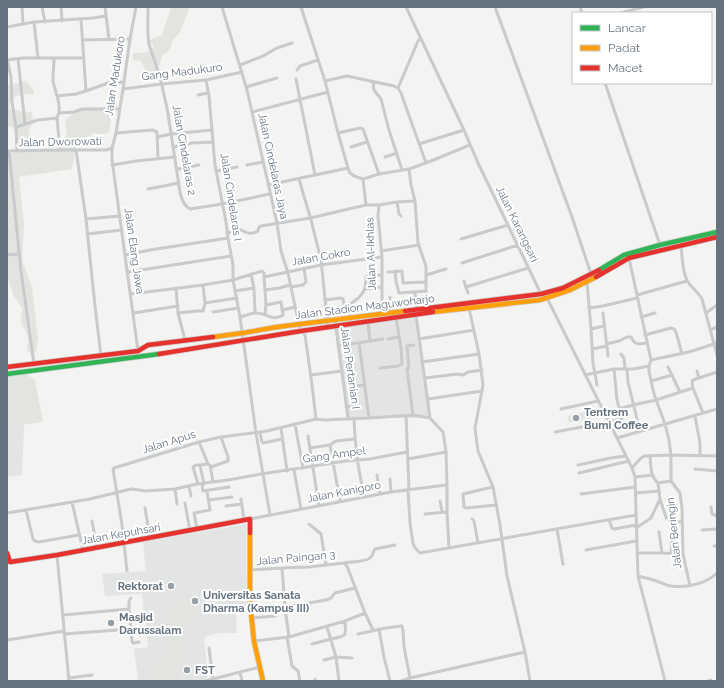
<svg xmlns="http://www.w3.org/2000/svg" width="724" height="688" viewBox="0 0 724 688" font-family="Raleway,sans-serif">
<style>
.built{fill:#e3e4e4}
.green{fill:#e2e5df}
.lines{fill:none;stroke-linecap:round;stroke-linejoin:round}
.fast-casing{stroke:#cfcfcf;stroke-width:6}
.slow-casing{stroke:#cfcfcf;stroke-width:6}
.jam-casing{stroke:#cfcfcf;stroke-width:6}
.street{stroke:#c8cacb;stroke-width:3}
.fast{stroke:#30b455;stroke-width:4.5}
.slow{stroke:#ff9f0a;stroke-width:4.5}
.jam{stroke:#e5322d;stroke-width:4.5}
.poi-dot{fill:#97a0a7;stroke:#fff;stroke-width:1.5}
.labels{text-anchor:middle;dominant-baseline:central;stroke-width:4;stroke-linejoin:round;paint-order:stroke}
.street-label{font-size:11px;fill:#65737f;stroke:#fff}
.poi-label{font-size:11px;font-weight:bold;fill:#65737f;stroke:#fff;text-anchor:start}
</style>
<rect width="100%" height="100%" fill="#f3f3f1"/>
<path class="built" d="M416 315 430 418H348L335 326Z
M599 409 601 417 569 423 567 416Z
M24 425 22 475 7 477V427Z
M246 524 247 612 236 613 237 633H219L207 636 204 639 208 676 204 680V681H126L138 680 134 649 148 647 142 594 105 596 102 574 146 571 143 542Z"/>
<path class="green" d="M171 7H192L189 9 180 32 172 41 170 49 162 56 159 67 158 75 144 81 145 68 140 61 133 60V53H142L152 50 154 45 149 41 153 38 162 35Z
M26 81 33 89 34 94 20 95 12 98 9 108 19 111 32 112 33 123C27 130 29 139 31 148L21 143 12 127 7 126V86Z
M77 109 108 110 111 121 109 132C104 135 99 134 93 133L83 141 73 150H75L72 169 19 177 24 225 22 260 32 287 38 340 36 352 32 355 27 350C27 346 29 341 28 337 24 324 17 324 23 309L14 296 7 276V201L9 199 7 194V156L14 151 56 150 57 144 64 142 67 130 65 128 66 120Z
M26 374 35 380 43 422 7 427V376Z
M196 601 197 620 183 622 184 658 180 663 177 665 179 681H155L154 659 170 657 169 641 166 640 163 619 168 618 167 605Z"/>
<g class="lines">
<defs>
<path id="fast" d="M599 270 624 255 660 245 717 232
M7 374 159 354"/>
<path id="slow" d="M433 312 540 300 570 290 596 277
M213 337 243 333 277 327 405 311
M250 533V603L254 641 263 681"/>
<path id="jam" d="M596 277 629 258 717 237
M405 311 541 294 563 288 599 270
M159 354 301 331 433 312
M7 367 138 351 148 345 213 337
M7 553 10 562 57 555 250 519V533"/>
</defs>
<use href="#fast" class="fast-casing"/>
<use href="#slow" class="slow-casing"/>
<use href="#jam" class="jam-casing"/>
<path class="street" d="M22 7 23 24
M42 7 45 22
M61 7 62 21
M105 7 109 39
M136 7 130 39 123 89 116 133 112 148V160L138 351
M148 7C148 19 147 32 149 44 153 58 159 71 162 85 164 97 168 109 169 121 172 138 174 155 177 172 179 184 179 203 190 209L222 204 270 194
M222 7 247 90 277 223 281 251 288 273 299 325 301 331 305 335 312 385 316 419
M301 7 325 81 338 133 348 168
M406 7 464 130 478 163 541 294
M495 7 572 217 591 274
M580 7 582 13
M621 13 643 7
M81 19 86 91
M34 22 38 58
M7 27 34 22 93 18 106 16
M83 40 130 39
M54 58C54 65 53 73 53 81 55 92 63 107 57 118L60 150
M7 59 11 77 12 102 16 127 17 151
M18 59 25 124
M7 60 23 58H84
M240 65 263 56 277 48 292 43
M297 70 300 66 318 60
M296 79 315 175
M206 80 209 96 215 165 226 222 228 238 233 265V280L240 317 256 433 270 515
M325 81 347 76 394 86 398 88 401 93 426 163
M373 82 374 90 381 99 389 130 402 170
M605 83 660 245
M246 87 277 78
M398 88 418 41 421 38
M123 89 162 84 206 80 242 72
M198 95 208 93
M57 96 76 94 86 91 108 83 124 82
M252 112 328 92
M59 113 74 112 82 109H120
M16 127 38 120 57 118
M116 133 152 130 157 132 158 158
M338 133 360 128 363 129 379 174
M157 137 171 134 212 130
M419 144 464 130
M173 147 192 143 213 142
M351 147 367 142
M76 150 86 219 95 306 101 356
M8 151 60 150H106L112 148
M9 151 21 271 34 364
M385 157 397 153
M112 165 136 161 175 157
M247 165 263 162
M176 168 178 169 199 165
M409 169 411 185 415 201 418 243 426 266V310
M217 171 237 167
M299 179 311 220 321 260 328 327
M363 179 366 205
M268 185 348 168 350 173 354 176 363 179 379 174 409 169 431 161 470 145
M148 189 179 183
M397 202 399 214 401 216
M379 205 378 216 382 257V314
M86 219 120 216
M227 233 241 230C247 233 251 235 258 231L259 227 261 226 310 218 366 205H379L397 202 415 201
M87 234 122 230
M461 239 508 225
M681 244C682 255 682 273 688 282 692 288 698 292 702 299L717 355
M381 251 419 245
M7 255 19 254
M125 255 150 250 228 238
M629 258 651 360 649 366V371L654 394 665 424 669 440 671 455V481L680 493 682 508 683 554 690 586
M462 263 518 245
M395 271 396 281 399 293 426 291
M128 272 231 256
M388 272 402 271 403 283 426 282
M426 275 446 269
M264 277 266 305 265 314
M464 281 466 287 528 268
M587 282 591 329 593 363 597 385
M203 285 205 303
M291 287 303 285 306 282 304 268
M466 287 468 293
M176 288 178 313 197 311H203L205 303 237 298
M254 288 255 313
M365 289 382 287
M265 290 279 288 290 285
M235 291 254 288 251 274
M415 292 416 310
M131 294 203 285 233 280 262 271 264 273V277L321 265 382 257
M637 295 687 281
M390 297 391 313
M547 298 632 468 635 477 638 576 665 681
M325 300 341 298 343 299 344 305H348
M469 308 479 354 483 385 475 428 478 451 493 487 500 525 507 576 525 652 530 681
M589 308 603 306 637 298
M283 310 295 307
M213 312 238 308
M134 313 178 306
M178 313 185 340
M603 313 608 356
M706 313 717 305
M416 315 430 418
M240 317C245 316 251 313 256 313 267 313 273 322 283 315L281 302 266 305
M641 317 655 313
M350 318 348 305C354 302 362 296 364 290 366 286 366 281 366 277L368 276 382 275
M335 320 348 418
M368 322 370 341
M591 329 604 326
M710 330 717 327
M645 335 671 328 674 329 676 332 682 354
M388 339 399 337
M419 339 474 330
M359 343 369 418
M606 344 619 341 627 337H631L634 342 638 344 647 343
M338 346 383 339
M592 349 607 346
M621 354 624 358 625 368
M349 358 353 386 364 385
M651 360 689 352 717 343
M422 362 479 354
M668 367 680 392
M380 368 398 366 402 364 401 348 396 318
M627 369 628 382 640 431
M697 371 699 378
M311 375 342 371
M585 375 614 369H633L649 366
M425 378 458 374 463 375 468 372 482 370
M651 381 672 375
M693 388 703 413
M428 399 482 391
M346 407 354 406
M561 409 598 401
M619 409 633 405 656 400 693 388 692 382 693 380 717 372
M413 415 407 369 409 368 407 346 414 345
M406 416 409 490
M695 416 700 443V456
M354 418C355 445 358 472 365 497
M295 424 303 468
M281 428 287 471
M260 432 262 442 263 443 282 439
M555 432 603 423 621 419 622 418 617 400 614 369
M308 436 319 506
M617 438 717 409
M199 442 208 464 210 465 213 482
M330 445 340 501
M310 448 330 445 336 441 355 439
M650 456C651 466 650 476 658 483
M408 459 446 452
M578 465 611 458 626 456
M211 467 228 461V457L221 437
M632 468 640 459 644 456 671 455 717 456
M695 469 717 471
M294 470 301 509
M579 473 629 461
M377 475 380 494
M635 477 652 475
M390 479 391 492
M198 484 193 467 196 465H200
M202 484 203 491 229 487
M204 484 200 465 208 464
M447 484V512
M189 486 191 496
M493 487 463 494V495L464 507 466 508 496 505
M175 489 177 504
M408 490 410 523 413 544 416 549 420 553 636 515
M636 493 659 491
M581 494 635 487
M241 499 244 520
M660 499 667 520 670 521 682 522
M209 500 232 497
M440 501 442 511
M72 502 83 550
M185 503 190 531
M226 506 242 504
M711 507 712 514 717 516
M145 508 150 538
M26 510 33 539 35 541 39 542 79 535
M7 513 90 499 131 489 139 490 145 491 175 489 197 484 228 480 261 474 346 461 370 459 407 452
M425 514 447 512 449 548
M472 519 474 521 478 543
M609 520 612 528 614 529 636 525
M92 521 97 548
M309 524 321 534 326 565
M636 528 651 518 660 499 658 483 671 481
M197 529 194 513 210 510 207 491
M557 529 563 564
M702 530 717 529
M714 546H717
M586 550 636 541
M637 553H662L659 532
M662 553 683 554
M671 553 672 541
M57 555 69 681
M343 563C349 562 366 562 370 558 373 556 373 552 375 549L395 545
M282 568 285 607 289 637
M251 570 282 568 309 567 344 563 347 566 365 613
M127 571 122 525 113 469 114 468 199 442 221 437 267 431 316 419 324 420 369 418 413 415 430 418 443 432 446 452 447 484 446 485 391 492 250 519
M638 576C645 578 652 579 659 582 663 583 667 586 671 586 686 588 706 584 717 573
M129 609V601L131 598
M63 615 129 609 132 641 133 643 139 642
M252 618 275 616V608L285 607 326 600 331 598 335 593 355 588
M327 627 336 657 339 681
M379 629 384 657 390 681
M64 634 131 629
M358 634 386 628 402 626 403 630 404 647 410 678 401 681
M287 637 292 666 298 671 300 681
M331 639C347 635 346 638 345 621
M7 640 64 631
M254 641 289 637 345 621 365 613 373 630
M312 644 331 639
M324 660 336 657 352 658
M240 673 242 681
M69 678 92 675
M410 678 525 652
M213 679 260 667
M315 679V681
M205 681 213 679 209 648
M708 681 711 680"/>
<use href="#fast" class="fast"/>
<use href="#slow" class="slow"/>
<use href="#jam" class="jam"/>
</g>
<g class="poi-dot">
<circle cx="576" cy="418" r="4"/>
<circle cx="171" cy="586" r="4"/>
<circle cx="195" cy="601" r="4"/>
<circle cx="111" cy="623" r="4"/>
<circle cx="187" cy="670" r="4"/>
</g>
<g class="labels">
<g class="street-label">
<text transform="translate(182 72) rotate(-7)">Gang Madukuro</text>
<text transform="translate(115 76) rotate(-81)">Jalan Madukoro</text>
<text transform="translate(60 142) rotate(-1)">Jalan Dworowati</text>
<text transform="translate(184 150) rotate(80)">Jalan Cindelaras 2</text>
<text transform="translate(273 166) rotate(78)">Jalan Cindelaras Jaya</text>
<text transform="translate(231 197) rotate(81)">Jalan Cindelaras I</text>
<text transform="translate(517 224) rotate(64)">Jalan Karangsari</text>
<text transform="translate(134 251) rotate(82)">Jalan Elang Jawa</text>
<text transform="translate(371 254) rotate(-92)">Jalan Al-Ikhlas</text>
<text transform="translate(321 257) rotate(-10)">Jalan Cokro</text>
<text transform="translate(365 307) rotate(-7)">Jalan Stadion Maguwoharjo</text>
<text transform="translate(350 368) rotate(82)">Jalan Pertanian I</text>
<text transform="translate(169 442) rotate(-17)">Jalan Apus</text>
<text transform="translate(334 455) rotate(-8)">Gang Ampel</text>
<text transform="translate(344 492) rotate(-11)">Jalan Kanigoro</text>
<text transform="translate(674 533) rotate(-96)">Jalan Beringin</text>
<text transform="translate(121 534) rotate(-10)">Jalan Kepuhsari</text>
<text transform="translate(296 558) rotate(-5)">Jalan Paingan 3</text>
</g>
<g class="poi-label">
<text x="584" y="412">Tentrem<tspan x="584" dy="13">Bumi Coffee</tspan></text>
<text x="163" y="586" text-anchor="end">Rektorat</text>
<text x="203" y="595">Universitas Sanata<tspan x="203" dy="13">Dharma (Kampus III)</tspan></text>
<text x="119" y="617">Masjid<tspan x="119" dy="13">Darussalam</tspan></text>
<text x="195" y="670">FST</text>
</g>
</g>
<rect width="724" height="688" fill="none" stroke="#65737f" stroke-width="16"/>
<rect x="572" y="12" width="140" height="72" fill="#ffffff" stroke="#c1c7cc"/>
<rect x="580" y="25" width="20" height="6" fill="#30b455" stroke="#c1c7cc"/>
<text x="608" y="32" font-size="12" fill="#65737f">Lancar</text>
<rect x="580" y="45" width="20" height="6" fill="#ff9f0a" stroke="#c1c7cc"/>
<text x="608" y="52" font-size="12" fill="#65737f">Padat</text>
<rect x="580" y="65" width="20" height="6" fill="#e5322d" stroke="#c1c7cc"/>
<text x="608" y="72" font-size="12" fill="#65737f">Macet</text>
</svg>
